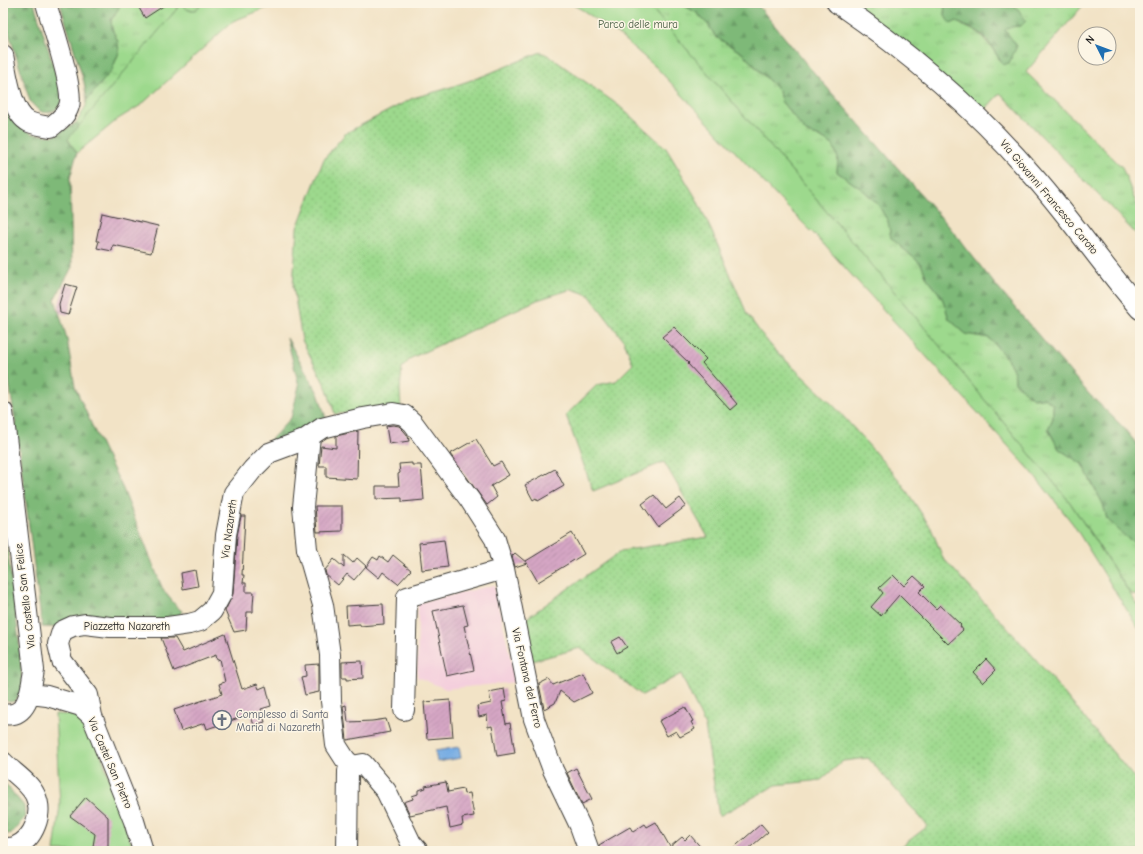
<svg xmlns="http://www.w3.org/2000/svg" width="1143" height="854" viewBox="0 0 1143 854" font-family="'Comic Neue',sans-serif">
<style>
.built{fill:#f4cfdd}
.grass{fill:url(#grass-tufts);stroke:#5c7a54}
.forest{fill:url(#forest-firs);stroke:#4d6a4a}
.park{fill:#9dd98d;stroke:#5c7a54}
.garden{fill:url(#garden-dots);stroke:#5c7a54}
.water{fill:#75abe3;stroke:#486480}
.building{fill:url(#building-hatch)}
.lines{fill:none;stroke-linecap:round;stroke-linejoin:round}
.minor-casing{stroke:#3c3a36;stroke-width:22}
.minor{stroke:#fff;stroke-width:20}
.labels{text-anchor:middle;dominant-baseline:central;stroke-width:3;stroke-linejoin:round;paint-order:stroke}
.park-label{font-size:11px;fill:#495e44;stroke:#fcf5e5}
.street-label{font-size:11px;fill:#1c1c1c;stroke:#fcf5e5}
.worship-label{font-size:11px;fill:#5b616d;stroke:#fcf5e5;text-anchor:start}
</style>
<defs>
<pattern id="grass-tufts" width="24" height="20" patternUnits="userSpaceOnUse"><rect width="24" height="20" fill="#9dd98d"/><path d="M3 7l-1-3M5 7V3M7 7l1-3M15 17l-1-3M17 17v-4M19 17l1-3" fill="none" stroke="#87ba79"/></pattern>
<pattern id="forest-firs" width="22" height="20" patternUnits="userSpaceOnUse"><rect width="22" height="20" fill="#7eb978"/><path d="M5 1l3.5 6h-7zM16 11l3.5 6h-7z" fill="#6c9e67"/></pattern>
<pattern id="garden-dots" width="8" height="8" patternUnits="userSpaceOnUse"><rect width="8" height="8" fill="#9dd98d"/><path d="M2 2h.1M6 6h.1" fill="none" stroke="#87ba79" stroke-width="1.8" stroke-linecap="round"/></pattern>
<pattern id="building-hatch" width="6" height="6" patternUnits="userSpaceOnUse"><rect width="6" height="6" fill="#d5a6c4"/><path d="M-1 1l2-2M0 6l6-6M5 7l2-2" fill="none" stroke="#b68ea8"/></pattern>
</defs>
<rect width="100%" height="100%" fill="#fcf5e5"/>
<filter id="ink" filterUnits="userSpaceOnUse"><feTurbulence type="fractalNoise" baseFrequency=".025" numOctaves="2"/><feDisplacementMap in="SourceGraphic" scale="8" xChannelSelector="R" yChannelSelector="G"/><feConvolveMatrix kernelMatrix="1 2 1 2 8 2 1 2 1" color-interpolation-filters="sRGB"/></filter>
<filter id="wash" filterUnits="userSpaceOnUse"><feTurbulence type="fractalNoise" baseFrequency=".012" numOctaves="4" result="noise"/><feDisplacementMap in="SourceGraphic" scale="16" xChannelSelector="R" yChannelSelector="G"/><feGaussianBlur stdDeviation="0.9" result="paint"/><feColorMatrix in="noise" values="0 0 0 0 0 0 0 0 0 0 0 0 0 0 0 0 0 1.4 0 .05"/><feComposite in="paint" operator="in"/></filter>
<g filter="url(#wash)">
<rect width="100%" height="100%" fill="#f2e3c6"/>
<path class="built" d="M494 585 516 682 446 689 417 677 418 603Z"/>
<path class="grass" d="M121 3H201V5L196 10H188L181 4 80 126 76 123 86 106 87 100 112 70 119 52 118 42 112 29 111 20 116 13Z
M647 3H682L683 5 697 13 709 26 716 37 742 53 779 91 781 101 807 133 818 136 833 145 838 158 837 172 863 190 877 203 888 221 891 238 921 264 927 278 938 292 943 300 949 319 966 334 989 338C1000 351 1016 364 1015 382L1033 398H1045L1053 405V418L1048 429 1059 449 1082 464 1103 504 1107 519 1136 543 1140 544V597L1130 593 1069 501 857 247Z
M853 3H945L944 13 962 25 979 33 992 48 1003 65 1005 30 1008 27 1021 26 1018 9 1007 3H1085L1026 72 1122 167 1136 203 1140 206V238L1000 93 983 112Z"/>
<path class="forest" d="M3 3H34L60 87C61 91 63 97 62 100 61 109 50 114 42 112 37 110 33 105 30 101L3 14Z
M60 3H121L116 13 111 20 112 29 118 42 119 52 112 70 87 100 84 82Z
M682 3H756L809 67 947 224 997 287 1089 394 1123 427 1140 448V544L1136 543 1127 538 1107 519 1103 504 1082 464 1059 449 1048 429 1053 418V405L1045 398H1033L1020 388 1015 382C1016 365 1000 351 989 338L966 334 949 319 943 300 938 292 927 278 921 264 891 238 888 221 877 203 863 190 837 172 838 158 833 145 818 136 807 133 781 101 779 91 742 53 716 37 709 26 697 13 683 5Z
M945 3H1008L1018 9 1026 21 1021 26 1009 27 1005 30 1017 46 1009 63 1003 65C996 54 990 42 980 33 974 28 964 27 957 21L951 24C944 18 944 12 945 3Z
M3 96 22 128 33 134 53 136 76 123 80 126 68 140 77 153 70 178 72 267 55 299 67 339 75 387 94 430 123 489 163 590 177 607 182 611 172 628 141 631 42 627 17 433 3 343Z
M287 338 318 393 326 418 263 448 291 418 299 386Z
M3 514 19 641 23 691 15 701 10 702 3 700Z
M3 781 24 806 25 817 12 833 3 835Z"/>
<path class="park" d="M201 3H280L233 21 141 105 118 119 77 153 68 139 181 4 188 10H195L201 5Z
M570 3H647L857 247 1069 501 1140 609V631L1073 524 1031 471 816 236 782 202 657 68 620 36 584 11Z
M55 714 74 715 92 728 134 851H54L60 805Z"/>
<path class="garden" d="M541 52 549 56 618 105 666 148 696 198 712 232 747 314 760 332 773 348 836 408 900 481 931 528 943 558 1033 656 1140 785V851H900L898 849 928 826 868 758 843 761 821 780 776 785 719 816 705 726 681 674 642 695 580 648 532 661 524 620 621 551 708 537 664 462 593 491 566 415 597 385 616 381 633 364 624 341 589 295 572 289 537 300 411 358 402 368 400 390 401 408 335 414 327 389 302 340 293 286 297 228 324 159 346 133 413 98 442 90 483 76Z"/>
<path class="water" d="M459 747 461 758 437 762 435 751Z"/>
<g id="blocks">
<path class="building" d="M136 3H168L145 18Z
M102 213 158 226 151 253 113 245 112 251 97 248 99 241H96Z
M65 284 77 287 68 315 60 313 59 304Z
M674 327 706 359 702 363 737 404 730 410 688 364 689 363 662 337Z
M393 425 399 426 404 431 408 436 409 441 389 444 386 426Z
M358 431 357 479 326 477V466H319L321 446 336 448V436Z
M476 439 493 466 501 462 509 475 491 486 497 497 487 505 450 454Z
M412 463V465H421L424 500 402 502V498L376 499V486H399L398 474 400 473 399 464Z
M555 469 564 486 538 501 536 498 533 500 525 485Z
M654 495 666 509 680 498 686 506 658 527 642 504Z
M315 506H342V531L317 532Z
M241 516H245L242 575H244L243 583H246V592H254L253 606V612H247L246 630 234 632 225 611 233 594 237 536Z
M572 533 584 554 538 582 527 563 515 567 512 556 515 553 527 563 526 561Z
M444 540 448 567 422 570 419 543Z
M344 555 353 563 357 558 366 566 354 580 347 574 338 585 326 575 325 570 334 559 344 568Z
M393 555 411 570 398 584 383 572 379 578 366 567 373 557 378 560 380 556 388 562Z
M195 570 198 586 183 589 181 573Z
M893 575 904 586 914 576 925 586 919 592 936 609 940 605 961 625 960 626 963 630 948 644 899 595 881 616 871 607 883 593 879 588Z
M383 604 384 624 360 626V624L347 625 346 606Z
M463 605 468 625 464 626 474 670 447 676 433 611Z
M225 634 242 689 257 684 259 689 266 686 271 706 261 709 265 722 254 725 250 714 207 729 205 723 181 731 174 710 222 694 219 684 225 682 220 659 217 660 216 655 174 671 161 638H175L183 652Z
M620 637 627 647 617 653 611 642Z
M986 659 996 670 983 683 973 672Z
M362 661 363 678 347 679V677H342V662Z
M319 664V692L305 695 301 677 306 676 305 665Z
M583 673 592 693 574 702 560 691 555 703 544 709 539 684 549 679 553 685Z
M504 689 506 701 502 702 506 724 510 723 515 753 497 756 492 726 488 727 487 715 479 717 477 706 491 703 489 692Z
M450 700 453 737 427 739 424 702Z
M346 705 348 722 372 721 386 719 390 732 347 740 343 706Z
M685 707 693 721 691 722 695 729 680 737 676 731 667 736 659 721Z
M576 768 592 799 582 804 567 773Z
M446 782 448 792 463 789 464 794 470 793 474 816 462 818 463 825 450 828 446 807 410 815 404 802 413 799 412 796 418 794V790L426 788 425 786Z
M86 797 108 817V848L93 846 95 834 70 816Z
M656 822 670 847 682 837 685 840 690 835 704 851H600L599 845 630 827 633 832 645 824 647 827Z
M761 824 768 832 746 851H730Z"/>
</g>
</g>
<g filter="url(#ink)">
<use href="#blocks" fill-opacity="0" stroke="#3c3a36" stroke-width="1"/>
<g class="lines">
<defs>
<path id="minor" d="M837 3C907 51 972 106 1028 170 1068 214 1101 264 1140 309
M3 55C7 74 11 113 29 122 36 125 44 126 51 127 58 121 66 116 69 106 75 91 51 22 46 3
M3 412 34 670C31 688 29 719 3 714
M310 436 303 507 307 549 323 605 330 655 331 701 336 745 345 759 352 766
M31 694 47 696 81 706 92 716 134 821 143 851
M404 710 407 597 504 569
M92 716 88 695 62 661 58 644 62 631 73 626 85 624 110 627H168L189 624 200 621 212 611 222 593 226 535 234 493 253 469 269 453 304 440 322 428 363 418 393 413 404 415 413 423 470 500 495 539 504 569 534 719 553 770 580 826 589 851
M3 762C12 772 29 782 35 795 44 813 34 839 15 847 12 848 7 848 3 848
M352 766 363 764 386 791 411 843 418 851
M347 851 348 771 352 766"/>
</defs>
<use href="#minor" class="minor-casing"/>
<use href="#minor" class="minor"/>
</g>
</g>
<defs>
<symbol id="church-ring" viewBox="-11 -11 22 22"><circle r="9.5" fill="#fcf5e5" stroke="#6b7280" stroke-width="1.5"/><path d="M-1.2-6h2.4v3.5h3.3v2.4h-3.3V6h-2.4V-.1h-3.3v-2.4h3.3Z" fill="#6b7280"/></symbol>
</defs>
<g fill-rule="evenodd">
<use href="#church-ring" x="211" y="709" width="22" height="22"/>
</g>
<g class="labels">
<g class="park-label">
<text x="638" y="24">Parco delle mura</text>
</g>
<g class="street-label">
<text transform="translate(1049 197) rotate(50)">Via Giovanni Francesco Caroto</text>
<text transform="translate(229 529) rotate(-82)">Via Nazareth</text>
<text transform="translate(25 596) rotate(-97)">Via Castello San Felice</text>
<text x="127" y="626">Piazzetta Nazareth</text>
<text transform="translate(527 678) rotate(77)">Via Fontana del Ferro</text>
<text transform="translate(110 763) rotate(67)">Via Castel San Pietro</text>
</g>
<g class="worship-label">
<text x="236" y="714">Complesso di Santa<tspan x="236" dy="13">Maria di Nazareth</tspan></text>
</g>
</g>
<rect width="1143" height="854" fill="none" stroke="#fcf5e5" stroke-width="16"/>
<g transform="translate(1097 46) rotate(312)"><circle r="19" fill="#fcf5e5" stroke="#a29e95"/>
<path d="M0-3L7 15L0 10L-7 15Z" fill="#1f6fb2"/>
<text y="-6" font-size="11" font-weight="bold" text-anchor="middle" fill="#1c1c1c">N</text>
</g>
</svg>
